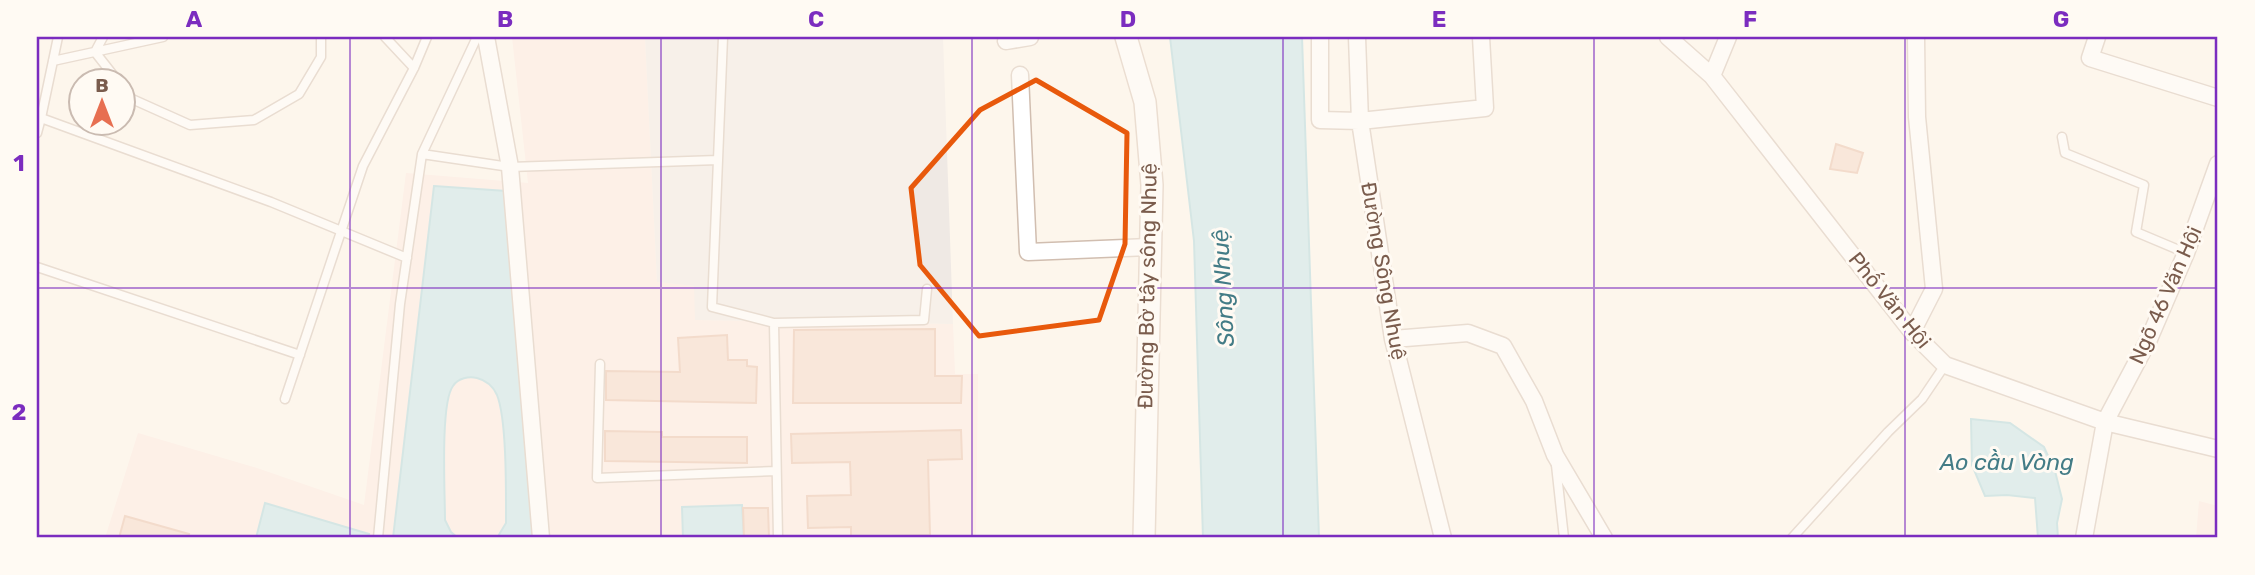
<svg xmlns="http://www.w3.org/2000/svg" width="2255" height="575" viewBox="0 0 2255 575" font-family="Rubik,sans-serif">
<style>
.commercial{fill:#fde8e0}
.industrial{fill:#efe9e4}
.water{fill:#bfe3e8;stroke:#a5d3da;stroke-width:2}
.building{fill:#f3d5c3;stroke:#e6bba3;stroke-width:2}
.lines{fill:none;stroke-linecap:round;stroke-linejoin:round}
.lane-casing{stroke:#d1beb0;stroke-width:11}
.street-casing{stroke:#d1beb0;stroke-width:19}
.secondary-casing{stroke:#d6c0b0;stroke-width:24}
.lane{stroke:#fff;stroke-width:8}
.street{stroke:#fff;stroke-width:16}
.secondary{stroke:#fff;stroke-width:21}
.marked{fill:none;stroke:#e8590c;stroke-width:5;stroke-linejoin:round}
.grid{fill:none;stroke:#7b2cbf;stroke-width:2;stroke-opacity:0.55}
.labels{text-anchor:middle;dominant-baseline:central;stroke-width:6;stroke-linejoin:round;paint-order:stroke}
.street-label{font-size:21px;fill:#7a5c4d;stroke:#fffaf3}
.water-label{font-size:23px;font-style:italic;fill:#437c86;stroke:#fffaf3}
.neatline{fill:none;stroke:#7b2cbf;stroke-width:2.5}
.grid-label{font-size:23px;text-anchor:middle;font-weight:bold;fill:#7b2cbf}
</style>
<rect width="100%" height="100%" fill="#fdf6ec"/>
<path class="commercial" d="M512 37H645L657 282 695 286V320L953 324 955 374H978L976 538H105L138 433 257 468 364 505 406 173 528 183Z
M2199 501 2218 506V538H2196Z"/>
<path class="industrial" d="M645 37H943L953 324 695 320 694 286 657 282Z"/>
<path class="water" d="M1170 37H1302L1319 538H1203L1194 241Z
M434 186 506 191 533 538H497L506 523C506 493 507 420 497 395 493 386 485 380 477 378 469 376 458 378 453 386 440 403 445 494 445 520L451 532 458 538H393Z
M1971 419 2010 423 2044 447 2055 471 2062 499 2057 523 2058 538H2038L2035 498 2007 495 1985 496 1972 465Z
M265 503 369 534 368 538H256Z
M742 505 744 538H683L682 507Z"/>
<path class="building" d="M1836 144 1863 153 1857 173 1830 169Z
M935 329V376H962L961 403H793L794 330Z
M727 335 728 360H747V366L757 367 756 403 606 400V371L680 372 678 338Z
M961 430 962 459 928 460 930 535 851 537V527L808 528 807 496 851 495 850 462 792 463 791 434Z
M605 431 662 432V437H747V463L605 461Z
M743 508H768L769 538H744Z
M125 516 189 534 188 538H119Z"/>
<g class="lines">
<defs>
<path id="lane" d="M58 37 41 118 271 202 407 258
M103 37 95 52 117 80
M385 37 414 68
M53 61 163 37
M122 88 132 99 190 125 254 120 299 94 321 57V37
M37 133 41 118
M2062 137 2065 153 2144 185 2136 232 2186 253
M422 154 510 167 718 160 723 37
M718 160 712 307 774 323 924 320 927 289
M37 267 300 355
M774 323 778 538
M600 364 597 478 776 471
M285 399 363 166 414 68 427 37
M1556 465 1564 538
M378 538 400 304 422 154 477 37
M1792 538 1888 432 1922 399 1945 365"/>
<path id="street" d="M486 37 510 167 541 538
M1320 37V120L1360 121 1485 108 1481 37
M1357 37 1360 121 1393 339 1443 538
M1668 37 1712 76
M1728 37 1712 76 1912 332 1945 365 2105 422 2218 449
M2097 37 2090 58 2218 98
M1006 41 1030 37
M1020 75 1028 252 1149 247
M1912 332 1934 289 1917 117 1916 37
M1393 339 1468 333 1503 346 1534 401 1555 455 1604 538
M2084 538 2105 422 2149 339 2186 253 2218 164"/>
<path id="secondary" d="M1126 37 1145 102 1152 185 1144 538"/>
</defs>
<use href="#lane" class="lane-casing"/>
<use href="#street" class="street-casing"/>
<use href="#secondary" class="secondary-casing"/>
<use href="#lane" class="lane"/>
<use href="#street" class="street"/>
<use href="#secondary" class="secondary"/>
</g>
<path d="M0 0H2255V575H0ZM1036 80 1127 133 1125 244 1099 320 979 336 920 265 911 188 980 110Z" fill="#fdf6ec" fill-opacity=".55" fill-rule="evenodd"/>
<path class="marked" d="M1036 80 1127 133 1125 244 1099 320 979 336 920 265 911 188 980 110Z"/>
<path class="grid" d="M350 37V538M661 37V538M972 37V538M1283 37V538M1594 37V538M1905 37V538M37 288H2218"/>
<g class="labels">
<g class="street-label">
<text transform="translate(1384 271) rotate(80)">Đường Sông Nhuệ</text>
<text transform="translate(1147 286) rotate(-89)">Đường Bờ tây sông Nhuệ</text>
<text transform="translate(2165 295) rotate(-66)">Ngõ 46 Văn Hội</text>
<text transform="translate(1890 300) rotate(51)">Phố Văn Hội</text>
</g>
<g class="water-label">
<text transform="translate(1223 288) rotate(-93)">Sông Nhuệ</text>
<text x="2007" y="462">Ao cầu Vòng</text>
</g>
</g>
<rect width="2255" height="575" fill="none" stroke="#fffaf3" stroke-width="77"/>
<g transform="translate(102 102)"><circle r="33" fill="#fffaf3" stroke="#cabbb1" stroke-width="2"/>
<path d="M0-5L12 26L0 18L-12 26Z" fill="#e76f51"/>
<text y="-10" font-size="19" font-weight="bold" text-anchor="middle" fill="#7a5c4d">B</text>
</g>
<rect x="38" y="38" width="2178" height="498" class="neatline"/>
<g class="grid-label">
<text x="194" y="27">A</text>
<text x="505" y="27">B</text>
<text x="816" y="27">C</text>
<text x="1128" y="27">D</text>
<text x="1439" y="27">E</text>
<text x="1750" y="27">F</text>
<text x="2061" y="27">G</text>
<text x="19" y="171">1</text>
<text x="19" y="420">2</text>
</g>
</svg>
